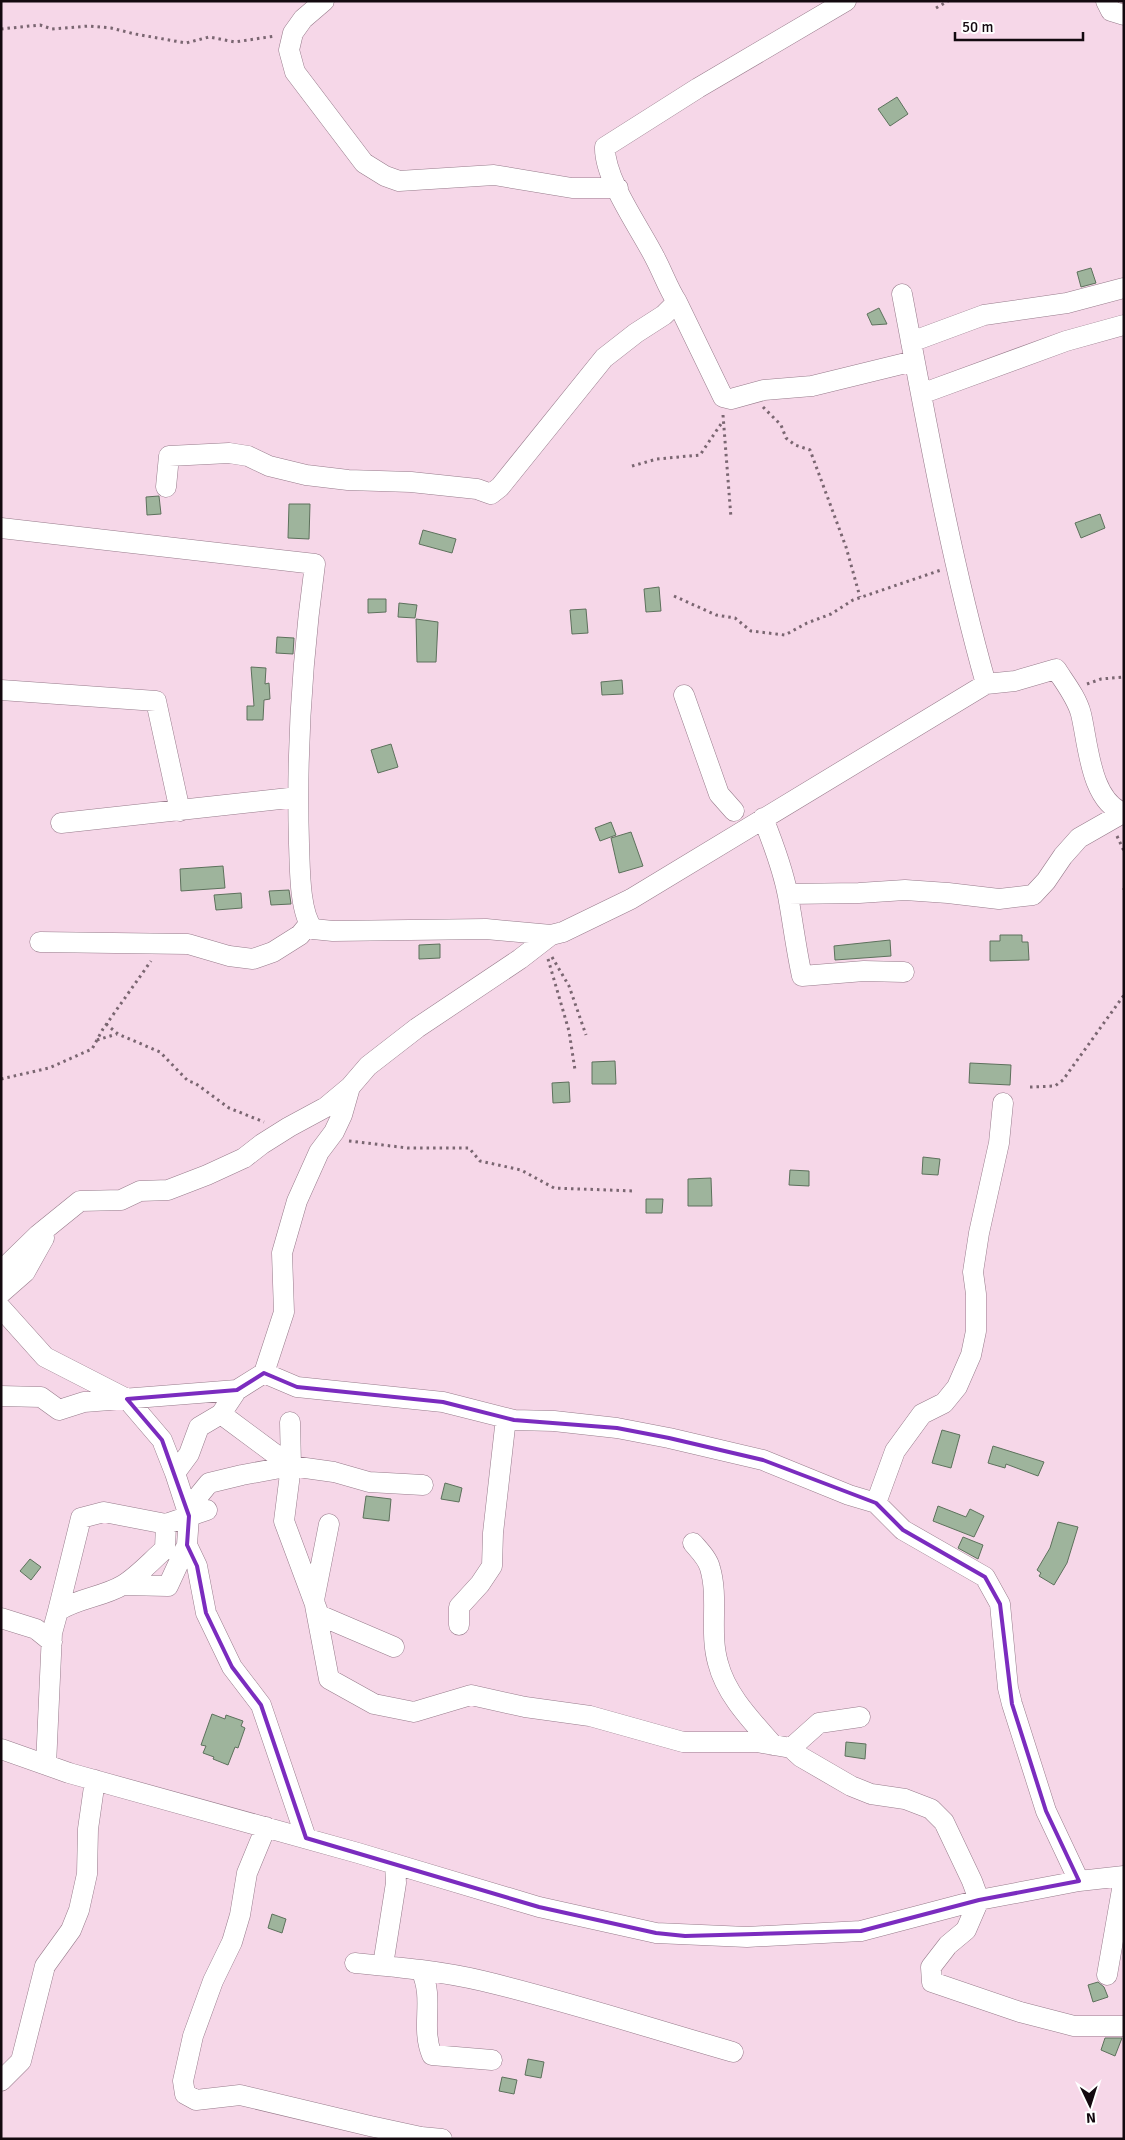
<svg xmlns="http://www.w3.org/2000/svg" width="1125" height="2140" viewBox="0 0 1125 2140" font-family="Signika,sans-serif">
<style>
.building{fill:#9eb49c;stroke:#5d715c}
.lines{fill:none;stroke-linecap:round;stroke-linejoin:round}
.minor-casing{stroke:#977b8b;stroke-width:21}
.path{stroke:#7a6671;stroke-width:3;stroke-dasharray:2.5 4;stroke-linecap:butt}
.minor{stroke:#fff;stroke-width:20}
.marked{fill:none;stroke:#7b2cbf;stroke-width:4;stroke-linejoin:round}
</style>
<rect width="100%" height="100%" fill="#f6d7e8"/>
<path class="building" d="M897 97 908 114 890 126 878 109Z
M1091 268 1096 283 1081 287 1077 272Z
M879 308 887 324 872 325 867 314Z
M159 496 161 514 147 515 146 497Z
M289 504H310L309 539 288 538Z
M1100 514 1105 528 1081 538 1075 523Z
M423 530 456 539 452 553 419 544Z
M659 587 661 611 646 612 644 589Z
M368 599H386V612L368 613Z
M399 603 417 605 415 618 398 617Z
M586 609 588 633 572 634 570 610Z
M416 619 438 622 436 662H417Z
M277 637 294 638 293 654 276 653Z
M251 667 266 668 265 684 269 683 270 699 264 700 263 720H247V706H254Z
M622 680 623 694 602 695 601 682Z
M391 744 398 767 378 773 371 750Z
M611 822 616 835 600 841 595 828Z
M631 832 643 866 619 873 611 838Z
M223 866 225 888 181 891 180 869Z
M289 890 291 904 271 905 269 891Z
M241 893 242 908 216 910 214 895Z
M1000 935H1022V942H1028L1029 960 990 961V941H1000Z
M890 940 891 956 835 960 834 946Z
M440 944V958L419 959V945Z
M615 1061 616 1084H592V1062Z
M970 1063 1011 1065 1010 1085 969 1083Z
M569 1082 570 1102 553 1103 552 1083Z
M923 1157 940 1159 938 1175 922 1174Z
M790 1170 809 1171V1186L789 1185Z
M711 1178 712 1206H688V1179Z
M646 1199H663L662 1213H646Z
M942 1430 960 1435 951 1468 932 1463Z
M993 1446 1044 1462 1038 1476 1006 1464 1005 1468 988 1463Z
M445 1483 462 1488 459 1502 441 1499Z
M366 1496 391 1499 389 1521 363 1518Z
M938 1506 966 1517 970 1509 984 1516 974 1537 933 1521Z
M1058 1522 1078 1527 1067 1563 1054 1585 1039 1576 1041 1573 1037 1570 1050 1548Z
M963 1537 983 1545 978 1559 958 1548Z
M30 1559 41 1567 31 1580 20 1571Z
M212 1714 225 1719 226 1715 243 1721 241 1726 245 1728 238 1748 235 1747 228 1765 213 1759 214 1757 203 1753 206 1746 201 1745Z
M846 1742 866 1744 865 1759 845 1756Z
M272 1914 286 1919 282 1933 268 1928Z
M1098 1982 1104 1987 1108 1997 1093 2002 1088 1985Z
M1105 2038H1122L1115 2056 1101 2050Z
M528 2059 544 2062 541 2078 525 2075Z
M502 2077 517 2080 514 2094 499 2091Z"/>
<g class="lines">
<defs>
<path id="minor" d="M324 1 303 19 293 33 289 50 295 72 364 163 385 176 399 181 494 175 572 188H618
M1106 1 1111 11 1124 15
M902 294C927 425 950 556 986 684
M677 302 723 397 731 399 764 390 812 386 914 361
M911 342 984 315 1067 303 1124 288
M921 394 1066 341 1124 325
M166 487 169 456 229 453 248 456 269 466 306 475 348 480 411 482 477 489 491 494 500 487 604 358 636 333 664 315 677 302C668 288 663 273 655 258 640 228 604 179 605 147L698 88 846 1
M1 528 315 564C302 659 296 748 299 844 300 866 299 912 313 929L333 931 486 929 551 935 563 932 631 899 986 684 1015 681 1056 669C1065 683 1077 698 1081 714 1088 742 1090 801 1124 813
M1 690 156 701 180 811
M684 695 719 794 734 811
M763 818C773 843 783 869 788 896 793 923 796 949 802 976L864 971 904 972
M61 823 298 797
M788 894 859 893 905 890 948 893 999 899 1033 895 1046 881 1063 856 1079 838 1123 813
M40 942 188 944 229 956 253 959 273 952 300 935 309 924
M1 1271 38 1235 80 1201 121 1200 140 1191 168 1190 207 1175 244 1158 262 1144 289 1127 326 1107 350 1087
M1 1293 25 1272 44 1238
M1 1308 45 1357 127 1399 162 1440 175 1473
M264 1373 297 1387 443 1402 514 1420 554 1421 617 1428 669 1438 763 1460 849 1495 876 1503 903 1530 985 1577 1000 1604 1008 1688 1012 1704 1046 1811 1079 1881
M1 1396 41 1397 59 1410 84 1402 237 1390
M221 1414 291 1466
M290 1422 291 1466 284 1521 319 1615 394 1647
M876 1503 895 1451 922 1414 944 1403 957 1387 971 1355 976 1331V1294L973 1272 979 1233 999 1143 1003 1103
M187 1510 209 1483 242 1475 291 1466 334 1472 369 1482 423 1485
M329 1524 314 1600 329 1679 374 1704 414 1712 471 1695 525 1707 590 1716 683 1742H757L791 1748 801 1757 851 1786 871 1794 905 1799 931 1809 944 1822 972 1881 979 1900 966 1930 948 1945 931 1967 932 1982 1020 2012 1074 2026H1124
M693 1543C699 1550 708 1559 710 1568 719 1598 709 1632 718 1663 726 1695 752 1721 773 1745
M124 1585 168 1586 187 1545
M58 1611 81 1518 104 1512 166 1524
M1 1618 36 1629 52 1642
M459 1625V1607L480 1584 492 1566 493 1533 506 1418
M791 1748 819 1723 860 1717
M1 1749 69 1773 358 1853 539 1907 656 1933 747 1937 861 1931 979 1900 1079 1881 1124 1876
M46 1765 52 1633 58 1611C78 1598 103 1597 123 1585 138 1576 152 1560 165 1549L166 1524 207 1510
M266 1827 247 1873 240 1915 232 1942 213 1981 193 2036 183 2081 185 2094 196 2100 240 2095 370 2126 421 2137 442 2139
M306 1838 261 1705 232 1667 206 1613 197 1566 187 1545 189 1516 175 1473 189 1454 199 1427 221 1414 237 1390 264 1373 284 1312 282 1253 297 1201 319 1152 334 1132 342 1115 350 1087 368 1066 417 1028 520 959 551 935
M355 1963C397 1967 441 1971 483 1981 567 2001 649 2028 733 2052
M383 1965 396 1883 395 1864
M421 1970C435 2000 420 2026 432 2055L492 2060
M1107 1975 1124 1878
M1 2081 21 2061 45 1966 71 1930 79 1910 87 1874 88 1829 95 1780"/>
</defs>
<use href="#minor" class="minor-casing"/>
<path class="path" d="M936 8 948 1
M1 29 40 25 52 29 89 26 111 28 135 34 186 43 209 37 235 42 275 36
M763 407 781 425 786 438 795 445 810 450 846 547 860 597
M723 415 731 518
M632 466 657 459 700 455 723 421
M674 596 716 615 735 618 751 631 785 635 807 623 831 614 853 600 941 570
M1087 684 1101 679 1124 677
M1117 836 1124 851
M1124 888V890
M552 957 569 986 586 1035
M548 959 569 1031 575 1070
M106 1024 118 1034 160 1052 188 1081 195 1083 229 1108 264 1122
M97 1040 117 1034
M1 1079 49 1068 92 1049 103 1029 151 961
M1030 1087 1055 1086 1063 1080 1124 995
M349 1141 408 1148H469L480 1161 521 1170 554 1188 634 1191"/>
<use href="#minor" class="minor"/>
</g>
<path class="marked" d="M264 1373 297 1387 443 1402 514 1420 617 1428 669 1438 763 1460 876 1503 903 1530 985 1577 1000 1604 1012 1704 1046 1811 1079 1881 979 1900 861 1931 685 1936 656 1933 539 1907 306 1838 261 1705 232 1667 206 1613 197 1566 187 1545 189 1516 162 1440 127 1399 237 1390Z"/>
<rect width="1125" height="2140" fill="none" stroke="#13090f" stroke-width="5"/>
<g transform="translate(1090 2105) rotate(176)" stroke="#ffffff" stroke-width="4" paint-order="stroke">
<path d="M0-4L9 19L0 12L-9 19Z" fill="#13090f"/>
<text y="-8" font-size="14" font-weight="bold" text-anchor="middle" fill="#13090f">N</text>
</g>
<path d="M955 32v8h128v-8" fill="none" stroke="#13090f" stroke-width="2.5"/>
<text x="962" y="32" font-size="15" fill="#13090f" stroke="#ffffff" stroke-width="4" paint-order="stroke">50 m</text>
</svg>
